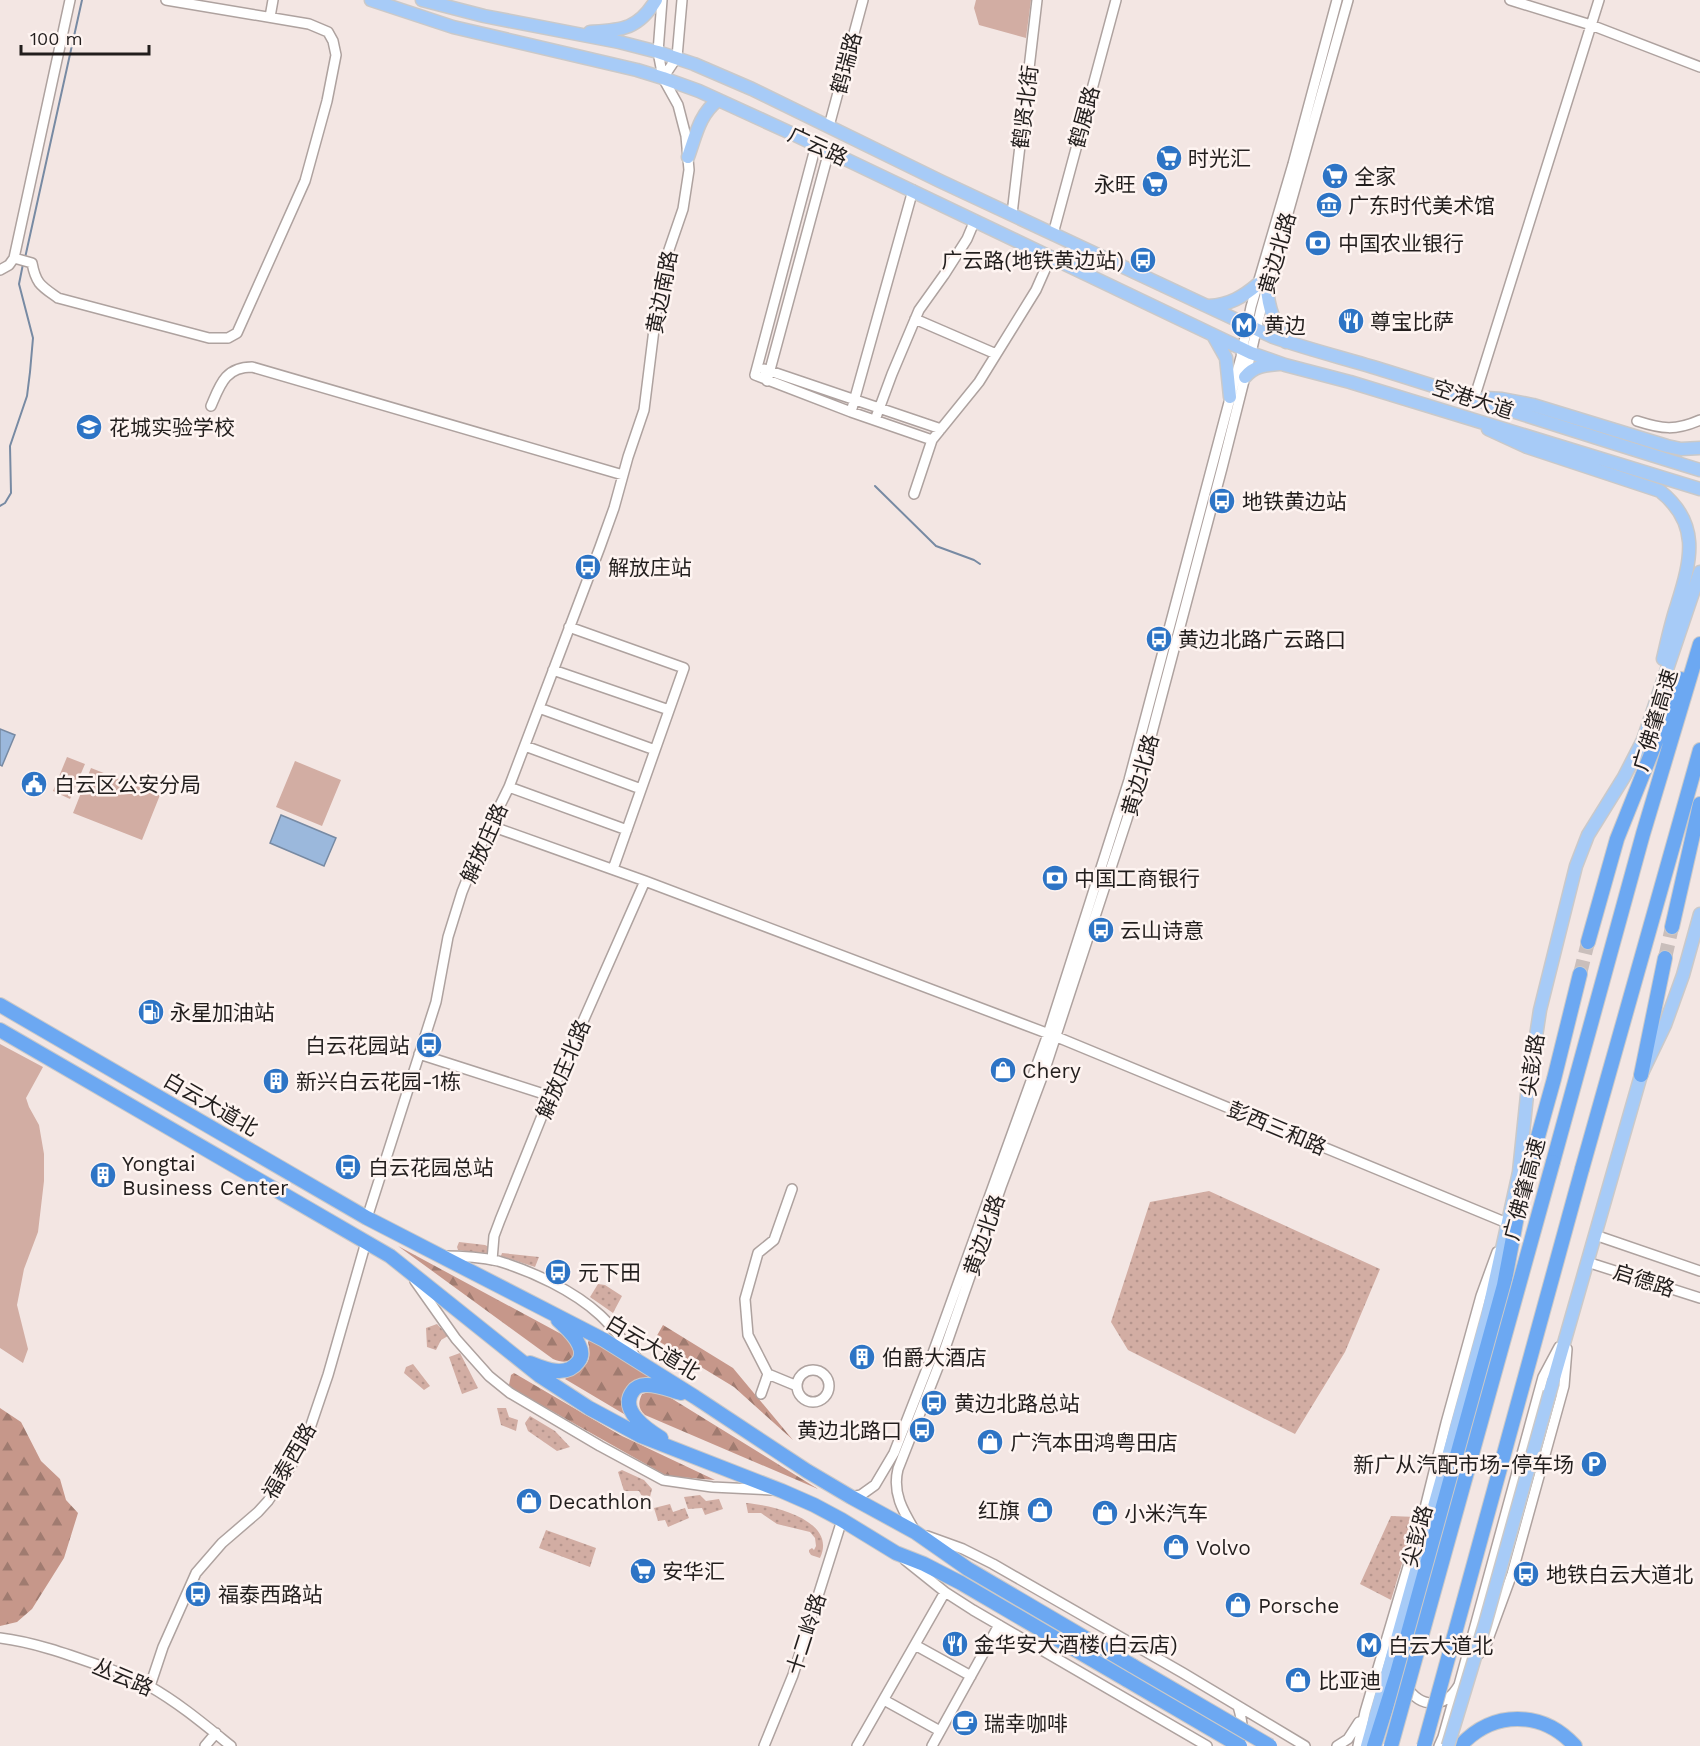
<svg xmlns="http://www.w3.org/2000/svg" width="1700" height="1746" viewBox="0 0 1700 1746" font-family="'Work Sans','Noto Sans SC',sans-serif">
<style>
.grass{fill:url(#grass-dots)}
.forest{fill:url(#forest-firs)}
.green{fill:#d2ada3}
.water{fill:#9bb8dc;stroke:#778aa3;stroke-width:1.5}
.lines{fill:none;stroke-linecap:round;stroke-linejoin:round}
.stream{stroke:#778aa3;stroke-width:2}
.highway-tunnel{stroke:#c9bebb;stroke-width:14;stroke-dasharray:14 7;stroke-linecap:butt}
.minor-casing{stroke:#aea29f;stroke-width:12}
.major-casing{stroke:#cac9c9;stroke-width:15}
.highway-casing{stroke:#cac9c9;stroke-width:16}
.minor{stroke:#fff;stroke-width:9}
.major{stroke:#a7cbf7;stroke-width:12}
.highway{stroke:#6ca8f2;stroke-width:14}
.major-bridge-casing{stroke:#cac9c9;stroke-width:15;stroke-linecap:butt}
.highway-bridge-casing{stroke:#cac9c9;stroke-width:16;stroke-linecap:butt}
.major-bridge{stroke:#a7cbf7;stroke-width:12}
.highway-bridge{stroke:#6ca8f2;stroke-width:14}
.labels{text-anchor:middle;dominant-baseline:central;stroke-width:5;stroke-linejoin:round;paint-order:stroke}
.street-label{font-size:21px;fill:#221e1d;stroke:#fef4f1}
.poi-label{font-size:21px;fill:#221e1d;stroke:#fef4f1;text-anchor:start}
</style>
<defs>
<pattern id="grass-dots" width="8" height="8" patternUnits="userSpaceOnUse" patternTransform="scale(1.5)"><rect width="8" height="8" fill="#d2ada3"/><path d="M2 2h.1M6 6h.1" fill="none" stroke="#b4948c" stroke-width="1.8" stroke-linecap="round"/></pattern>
<pattern id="forest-firs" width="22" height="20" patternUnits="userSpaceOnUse" patternTransform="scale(1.5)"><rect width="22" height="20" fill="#c6978a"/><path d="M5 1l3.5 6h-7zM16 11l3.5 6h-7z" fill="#a07b70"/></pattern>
</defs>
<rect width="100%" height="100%" fill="#f3e6e3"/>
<path class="grass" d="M1209 1191 1380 1269 1345 1352 1295 1434 1128 1350 1111 1322 1150 1202Z
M459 1242 485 1245 489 1247V1251L486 1254 458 1250 457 1247Z
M502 1253 539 1257 535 1267 501 1256Z
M598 1284 605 1285 622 1296 613 1313 590 1297Z
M437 1324 448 1336 441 1340 436 1350 427 1347 426 1328Z
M460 1353 478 1388 462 1394 449 1357Z
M413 1364 430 1386 424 1390 404 1373 406 1367Z
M497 1408H506L509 1417 518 1420 516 1431 501 1425Z
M530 1416 555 1431 570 1447 557 1451 528 1431 525 1423Z
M622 1470 644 1480 652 1489 650 1497 643 1498 639 1491H624L618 1472Z
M700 1495 706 1501 719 1499 723 1509 705 1515 702 1508 688 1509 684 1497Z
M746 1503C772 1505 838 1520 820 1558L811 1555 809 1552V1550L812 1548 814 1550 816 1546 815 1538 810 1532 777 1524 761 1513H748Z
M670 1504 673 1512 685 1508 689 1518 668 1527 665 1520 658 1521 654 1508Z
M1391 1516 1416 1517 1391 1600 1360 1584Z
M546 1530 596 1548 590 1567 539 1548Z"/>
<path class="forest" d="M398 1246 563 1335C581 1349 576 1369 553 1359Z
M663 1325 733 1368 793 1440 734 1387 655 1339Z
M590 1339 653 1378 652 1380 645 1378 629 1417 565 1379C581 1367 594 1368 588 1342Z
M514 1373 620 1435 715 1480 667 1476 513 1389 509 1385 511 1375Z
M656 1390 666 1395 818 1489 645 1415C638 1408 638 1403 642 1394Z
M0 1408 21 1422 41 1461 60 1479 66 1500 78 1513 64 1558 32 1609 17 1622 0 1626Z"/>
<path class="green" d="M976 0H1031L1026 38 979 25 974 8Z
M67 757 85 764 70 799 53 791Z
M295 761 341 780 322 826 276 807Z
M91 768 160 795 142 840 73 813Z
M0 1044 43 1067 26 1098 29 1107 39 1125 44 1154V1181L38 1232 24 1269 17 1305 28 1349 23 1363 0 1348Z"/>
<path class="water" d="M0 729 15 735 2 766 0 765Z
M281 815 336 838 324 866 270 843Z"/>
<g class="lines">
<path class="stream" d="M25 258 82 0
M875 486 936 546 974 560 980 564
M0 506 5 503 11 493 10 446 27 396 30 372 33 338 19 284 23 264"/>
<path class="highway-tunnel" d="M1665 958 1672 927
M1580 974 1588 942"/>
<defs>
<path id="minor" d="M1510 0 1591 25 1700 67
M270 17 273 0
M663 78 677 57 682 0
M829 126 863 0
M816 145 755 375 851 412 932 440
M1012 214 1037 0
M1053 234 1116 0
M14 258 32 263C36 284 41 286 58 298L209 338H228L237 333 305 181 327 101 336 55 333 41 328 32 309 24 166 0
M0 270 9 265 14 258 70 0
M915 319 996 354
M764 369 941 429
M767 381 829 151
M1474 399 1599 0
M211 406C220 385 225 367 252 367L623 475
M851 412 913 190
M875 420 892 374 919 310 944 275 967 239 975 220
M1637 421C1662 429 1675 431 1700 420
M914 494 932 440 979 382 1036 290 1051 256
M569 627 684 668 613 869
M553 670 669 710
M539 708 655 750
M525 746 641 789
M509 787 627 830
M491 826 645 881 1057 1037 1507 1223 1505 1228
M419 1054 550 1096
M792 1189 774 1240 758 1253 745 1299 748 1335 768 1374 797 1386
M367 1218 436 1002 448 937 462 892 483 840 509 787 600 547 614 508 628 457 644 410 661 273 683 209 689 170 686 136 678 105 663 78 658 52 662 0
M1595 1235 1700 1271
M443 1256C462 1256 480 1257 498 1261 532 1271 574 1291 600 1315 613 1327 624 1342 636 1357
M492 1260 494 1236 500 1220 550 1096 645 881
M1587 1262 1700 1298
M415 1281 456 1339 489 1376 510 1393 600 1446 663 1480 712 1487 772 1490
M797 1386a16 16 0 1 1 32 0a16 16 0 1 1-32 0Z
M761 1394 768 1374
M851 1497 861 1495 875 1485 894 1453 930 1361 1048 1034 1129 780 1241 357 1251 307 1293 164 1337 0
M915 1531C903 1511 892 1493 898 1469L942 1357 1001 1187 1044 1072 1127 819 1145 759 1222 468 1251 353 1261 309 1348 0
M927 1536 963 1549 993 1564 1183 1673 1305 1746
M905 1560 945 1592 973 1610 1207 1746
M0 1638C33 1642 67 1654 98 1665 115 1671 133 1677 149 1686 179 1703 205 1725 231 1746
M915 1645 971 1676
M1479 1654 1487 1642 1512 1574 1564 1386 1567 1349
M150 1686 163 1647 196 1573 222 1543 258 1512 268 1501 291 1466 310 1428 328 1375 366 1242
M1406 1686C1421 1709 1445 1709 1459 1685L1543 1377 1559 1347
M884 1700 940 1731
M205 1746 216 1733
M764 1746 793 1675 842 1520
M857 1746 945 1592
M932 1746 999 1625
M1232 1746C1247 1736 1242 1720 1238 1706
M1337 1746 1348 1739 1359 1722
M1358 1746 1365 1712 1423 1516 1446 1423 1481 1296 1497 1252
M1439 1746 1443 1737 1456 1691"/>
<path id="major" d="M371 0 453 27 637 70 663 78 699 91 795 135 1251 353 1285 365 1350 382 1700 489
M422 0 484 16 619 42 658 52 694 64 752 89 940 181 1273 337C1310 350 1348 359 1386 371 1491 404 1595 438 1700 470
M590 32C621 30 638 30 656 0
M688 157C696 135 699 115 718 100
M1267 287C1268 308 1275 324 1286 342
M1209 306C1229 305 1243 297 1258 284
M1213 335 1226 358 1230 397
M1245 377C1254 366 1265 365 1279 364
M1486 398 1502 399 1533 405 1667 446 1681 449 1700 448
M1488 429 1527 447 1660 491C1700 523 1692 558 1677 605 1671 623 1667 641 1663 659
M1550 1392 1641 1075 1665 1025 1683 975 1700 914
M1367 1746 1487 1317 1519 1172 1527 1095 1540 1010 1576 866 1588 835 1624 777 1643 740 1700 572"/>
<path id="highway" d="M1672 927 1700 804
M1588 942 1617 839 1681 679
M0 1005 367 1218 604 1340 695 1397 807 1471 851 1497 915 1532 968 1569 1133 1666
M0 1030 390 1256 540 1376 589 1408 641 1436 782 1491 814 1505 842 1520 896 1553 924 1564 961 1583 1127 1680
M1641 1075 1665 958
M1553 1162 1643 834 1700 644
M1582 1169 1700 750
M1517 1212 1554 1079 1580 974
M530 1363C545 1369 566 1378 578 1362 582 1357 582 1351 579 1345 575 1335 565 1327 558 1320
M661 1438C648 1430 618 1410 633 1391 635 1388 640 1385 645 1385 656 1384 670 1390 681 1393
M1374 1746 1397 1673 1504 1285 1519 1206
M1460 1746C1493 1710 1542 1710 1575 1746"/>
</defs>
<use href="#minor" class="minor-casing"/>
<use href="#major" class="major-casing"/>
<use href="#highway" class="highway-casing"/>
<use href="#minor" class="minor"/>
<use href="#major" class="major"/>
<use href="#highway" class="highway"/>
<defs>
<path id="major-bridge" d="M1448 1746 1485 1624 1550 1392"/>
<path id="highway-bridge" d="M1133 1666 1270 1746
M1127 1680 1240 1746
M1391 1746 1553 1162
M1424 1746 1582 1169"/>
</defs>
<use href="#major-bridge" class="major-bridge-casing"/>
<use href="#highway-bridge" class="highway-bridge-casing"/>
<use href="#major-bridge" class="major-bridge"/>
<use href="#highway-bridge" class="highway-bridge"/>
</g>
<defs>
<symbol id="supermarket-disc" viewBox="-11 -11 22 22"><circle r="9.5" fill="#2d74c5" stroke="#fef4f1"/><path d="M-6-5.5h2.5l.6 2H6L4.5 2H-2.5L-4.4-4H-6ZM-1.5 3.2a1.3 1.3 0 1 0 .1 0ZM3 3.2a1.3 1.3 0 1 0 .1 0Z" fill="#fff"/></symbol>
<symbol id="museum-disc" viewBox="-11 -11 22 22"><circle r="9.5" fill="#2d74c5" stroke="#fef4f1"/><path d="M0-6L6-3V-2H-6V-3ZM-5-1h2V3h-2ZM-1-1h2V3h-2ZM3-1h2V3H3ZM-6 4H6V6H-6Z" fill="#fff"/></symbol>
<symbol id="bank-disc" viewBox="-11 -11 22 22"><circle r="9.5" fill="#2d74c5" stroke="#fef4f1"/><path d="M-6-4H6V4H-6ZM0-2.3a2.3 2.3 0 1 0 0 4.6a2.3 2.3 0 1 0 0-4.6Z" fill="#fff"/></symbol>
<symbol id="bus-disc" viewBox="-11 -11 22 22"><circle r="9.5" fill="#2d74c5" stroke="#fef4f1"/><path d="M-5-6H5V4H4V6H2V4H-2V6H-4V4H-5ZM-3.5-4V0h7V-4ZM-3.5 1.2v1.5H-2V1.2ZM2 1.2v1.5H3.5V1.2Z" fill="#fff"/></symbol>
<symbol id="restaurant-disc" viewBox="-11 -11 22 22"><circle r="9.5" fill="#2d74c5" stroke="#fef4f1"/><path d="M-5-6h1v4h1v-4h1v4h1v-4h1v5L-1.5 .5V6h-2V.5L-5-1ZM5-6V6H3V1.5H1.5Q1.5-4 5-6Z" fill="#fff"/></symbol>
<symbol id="metro-disc" viewBox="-11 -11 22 22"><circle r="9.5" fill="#2d74c5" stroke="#fef4f1"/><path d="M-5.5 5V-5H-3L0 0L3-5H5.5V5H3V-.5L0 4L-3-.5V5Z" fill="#fff"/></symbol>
<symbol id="school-disc" viewBox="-11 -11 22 22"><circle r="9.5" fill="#2d74c5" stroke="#fef4f1"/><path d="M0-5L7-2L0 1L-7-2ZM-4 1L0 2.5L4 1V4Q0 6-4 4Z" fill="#fff"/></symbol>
<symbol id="civic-disc" viewBox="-11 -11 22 22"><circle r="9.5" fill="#2d74c5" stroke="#fef4f1"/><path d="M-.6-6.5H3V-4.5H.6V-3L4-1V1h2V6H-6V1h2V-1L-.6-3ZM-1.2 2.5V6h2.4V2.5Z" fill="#fff"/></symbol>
<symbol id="fuel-disc" viewBox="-11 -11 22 22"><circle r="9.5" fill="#2d74c5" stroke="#fef4f1"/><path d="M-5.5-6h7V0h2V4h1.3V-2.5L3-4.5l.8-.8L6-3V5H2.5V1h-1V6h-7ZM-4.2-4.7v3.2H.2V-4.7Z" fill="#fff"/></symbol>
<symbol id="shop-disc" viewBox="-11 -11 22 22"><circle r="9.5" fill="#2d74c5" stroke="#fef4f1"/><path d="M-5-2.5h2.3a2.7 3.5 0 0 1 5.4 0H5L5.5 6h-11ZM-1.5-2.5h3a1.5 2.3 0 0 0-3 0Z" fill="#fff"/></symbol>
<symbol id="building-disc" viewBox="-11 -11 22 22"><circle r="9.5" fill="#2d74c5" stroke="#fef4f1"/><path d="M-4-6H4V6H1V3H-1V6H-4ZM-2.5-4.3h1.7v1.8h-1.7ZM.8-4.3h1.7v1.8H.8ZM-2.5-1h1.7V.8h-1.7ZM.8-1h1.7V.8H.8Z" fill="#fff"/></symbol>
<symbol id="parking-disc" viewBox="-11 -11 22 22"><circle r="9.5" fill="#2d74c5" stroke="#fef4f1"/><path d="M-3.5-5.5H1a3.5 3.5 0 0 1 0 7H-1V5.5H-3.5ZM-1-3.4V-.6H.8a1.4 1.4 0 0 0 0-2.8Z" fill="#fff"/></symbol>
<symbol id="cafe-disc" viewBox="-11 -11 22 22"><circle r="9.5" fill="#2d74c5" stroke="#fef4f1"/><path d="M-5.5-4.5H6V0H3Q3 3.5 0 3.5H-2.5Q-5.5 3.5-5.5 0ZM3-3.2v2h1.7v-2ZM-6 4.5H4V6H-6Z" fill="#fff"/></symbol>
</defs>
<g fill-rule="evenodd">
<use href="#supermarket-disc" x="1154" y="143" width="30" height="30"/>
<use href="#supermarket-disc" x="1320" y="161" width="30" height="30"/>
<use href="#supermarket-disc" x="1140" y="169" width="30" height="30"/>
<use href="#museum-disc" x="1314" y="190" width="30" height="30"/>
<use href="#bank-disc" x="1303" y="228" width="30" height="30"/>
<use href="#bus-disc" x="1128" y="245" width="30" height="30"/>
<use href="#restaurant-disc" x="1336" y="306" width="30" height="30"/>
<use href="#metro-disc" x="1229" y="310" width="30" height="30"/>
<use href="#school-disc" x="74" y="412" width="30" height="30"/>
<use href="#bus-disc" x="1207" y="486" width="30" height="30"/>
<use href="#bus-disc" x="573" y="552" width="30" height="30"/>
<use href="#bus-disc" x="1144" y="624" width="30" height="30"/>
<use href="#civic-disc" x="19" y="769" width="30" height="30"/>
<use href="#bank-disc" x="1040" y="863" width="30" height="30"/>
<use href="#bus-disc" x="1086" y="915" width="30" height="30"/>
<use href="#fuel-disc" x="136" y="997" width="30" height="30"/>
<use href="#bus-disc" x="414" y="1030" width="30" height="30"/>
<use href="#shop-disc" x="988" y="1055" width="30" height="30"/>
<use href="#building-disc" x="261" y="1066" width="30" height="30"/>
<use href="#bus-disc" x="333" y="1152" width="30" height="30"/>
<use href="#building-disc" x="88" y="1160" width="30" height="30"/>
<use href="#bus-disc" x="543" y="1257" width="30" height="30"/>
<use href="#building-disc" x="847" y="1342" width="30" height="30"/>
<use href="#bus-disc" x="919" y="1388" width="30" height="30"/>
<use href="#bus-disc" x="907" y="1415" width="30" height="30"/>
<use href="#shop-disc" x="975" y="1427" width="30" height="30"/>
<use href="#parking-disc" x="1579" y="1449" width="30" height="30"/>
<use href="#shop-disc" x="514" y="1486" width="30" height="30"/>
<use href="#shop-disc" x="1025" y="1495" width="30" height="30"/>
<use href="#shop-disc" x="1090" y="1498" width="30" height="30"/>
<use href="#shop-disc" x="1161" y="1532" width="30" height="30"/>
<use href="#supermarket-disc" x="628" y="1556" width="30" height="30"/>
<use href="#bus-disc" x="1511" y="1559" width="30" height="30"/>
<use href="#bus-disc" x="183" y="1579" width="30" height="30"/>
<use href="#shop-disc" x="1223" y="1590" width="30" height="30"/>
<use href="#restaurant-disc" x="940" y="1629" width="30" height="30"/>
<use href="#metro-disc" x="1354" y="1630" width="30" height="30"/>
<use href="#shop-disc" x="1283" y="1665" width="30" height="30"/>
<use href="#cafe-disc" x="950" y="1708" width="30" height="30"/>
</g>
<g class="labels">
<g class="street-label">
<text transform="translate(846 63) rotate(-75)">鹤瑞路</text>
<text transform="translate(1025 107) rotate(-83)">鹤贤北街</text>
<text transform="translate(1084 117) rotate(-75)">鹤展路</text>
<text transform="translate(818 146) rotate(25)">广云路</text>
<text transform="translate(1277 253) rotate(-74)">黄边北路</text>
<text transform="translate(662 292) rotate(-79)">黄边南路</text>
<text transform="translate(1473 399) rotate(18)">空港大道</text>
<text transform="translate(1655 720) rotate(-73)">广佛肇高速</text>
<text transform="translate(1140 775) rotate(-74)">黄边北路</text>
<text transform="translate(484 843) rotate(-66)">解放庄路</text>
<text transform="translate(1532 1065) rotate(-82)">尖彭路</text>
<text transform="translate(563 1069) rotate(-67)">解放庄北路</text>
<text transform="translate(211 1104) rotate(30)">白云大道北</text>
<text transform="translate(1277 1128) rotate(23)">彭西三和路</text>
<text transform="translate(1524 1189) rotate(-75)">广佛肇高速</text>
<text transform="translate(984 1235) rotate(-71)">黄边北路</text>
<text transform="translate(1644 1280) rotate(18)">启德路</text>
<text transform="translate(653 1347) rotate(31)">白云大道北</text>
<text transform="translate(289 1461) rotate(-60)">福泰西路</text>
<text transform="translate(1417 1536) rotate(-75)">尖彭路</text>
<text transform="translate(806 1634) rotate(-72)">十二岭路</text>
<text transform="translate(123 1677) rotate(23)">丛云路</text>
</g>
<g class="poi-label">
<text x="1188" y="158">时光汇</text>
<text x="1354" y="176">全家</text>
<text x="1136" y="184" text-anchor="end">永旺</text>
<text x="1348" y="205">广东时代美术馆</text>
<text x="1338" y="243">中国农业银行</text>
<text x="1124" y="260" text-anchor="end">广云路(地铁黄边站)</text>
<text x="1370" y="321">尊宝比萨</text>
<text x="1264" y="325">黄边</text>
<text x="109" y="427">花城实验学校</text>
<text x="1242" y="501">地铁黄边站</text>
<text x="608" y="567">解放庄站</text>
<text x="1178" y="639">黄边北路广云路口</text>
<text x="54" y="784">白云区公安分局</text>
<text x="1074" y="878">中国工商银行</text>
<text x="1120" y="930">云山诗意</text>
<text x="170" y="1012">永星加油站</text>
<text x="410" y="1045" text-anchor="end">白云花园站</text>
<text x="1022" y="1070">Chery</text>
<text x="296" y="1081">新兴白云花园-1栋</text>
<text x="122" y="1163">Yongtai<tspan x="122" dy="24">Business Center</tspan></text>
<text x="368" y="1167">白云花园总站</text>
<text x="578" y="1272">元下田</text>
<text x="882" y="1357">伯爵大酒店</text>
<text x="954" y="1403">黄边北路总站</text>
<text x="902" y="1430" text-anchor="end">黄边北路口</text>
<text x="1010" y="1442">广汽本田鸿粤田店</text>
<text x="1574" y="1464" text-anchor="end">新广从汽配市场-停车场</text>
<text x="548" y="1501">Decathlon</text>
<text x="1020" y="1510" text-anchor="end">红旗</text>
<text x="1124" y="1513">小米汽车</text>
<text x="1196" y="1547">Volvo</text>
<text x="662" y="1571">安华汇</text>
<text x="1546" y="1574">地铁白云大道北</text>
<text x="218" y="1594">福泰西路站</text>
<text x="1258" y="1605">Porsche</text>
<text x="974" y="1644">金华安大酒楼(白云店)</text>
<text x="1388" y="1645">白云大道北</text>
<text x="1318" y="1680">比亚迪</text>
<text x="984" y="1723">瑞幸咖啡</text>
</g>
</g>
<path d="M21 45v9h128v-9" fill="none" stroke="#221e1d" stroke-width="3"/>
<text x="30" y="45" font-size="18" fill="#221e1d" stroke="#fef4f1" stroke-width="4.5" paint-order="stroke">100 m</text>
</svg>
